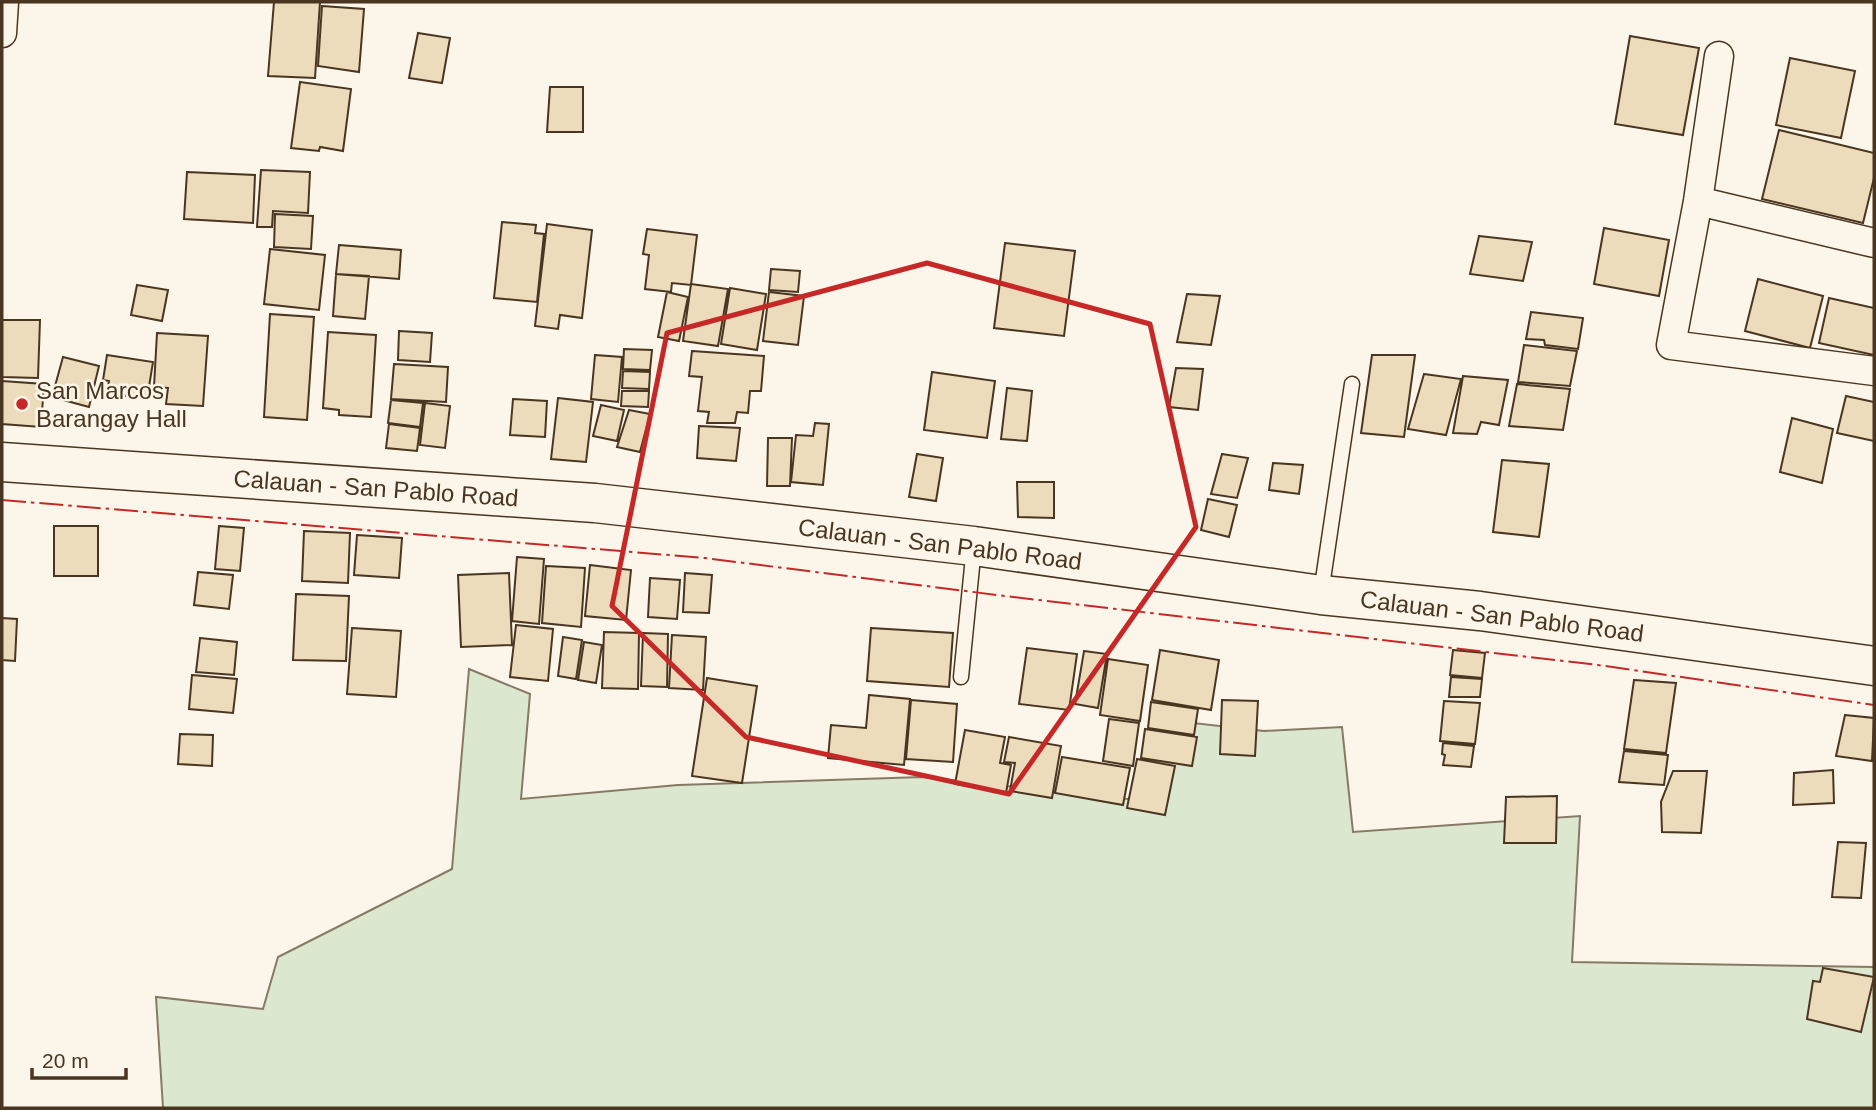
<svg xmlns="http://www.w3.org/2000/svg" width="1876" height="1110" viewBox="0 0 1876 1110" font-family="Helvetica,sans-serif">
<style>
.green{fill:#dce7d0;stroke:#887966;stroke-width:2}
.building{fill:#ecdcbc;stroke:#4a3520;stroke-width:2}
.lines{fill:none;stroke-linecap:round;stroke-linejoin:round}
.service-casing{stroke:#4a3520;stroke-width:17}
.minor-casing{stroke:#4a3520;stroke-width:31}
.primary-casing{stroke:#4a3520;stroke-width:41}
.service{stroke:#fbf6e9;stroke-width:14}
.minor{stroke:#fbf6e9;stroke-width:28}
.primary{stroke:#fbf6e9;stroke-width:38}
.power{stroke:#c62828;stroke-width:2;stroke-dasharray:24 5 3.5 5;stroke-linecap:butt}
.marked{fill:none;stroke:#c62828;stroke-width:5;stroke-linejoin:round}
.poi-dot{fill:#c62828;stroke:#fbf6e9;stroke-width:2.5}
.labels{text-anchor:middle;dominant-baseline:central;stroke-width:5;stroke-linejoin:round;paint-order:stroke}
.poi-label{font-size:24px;fill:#4a3520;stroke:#fbf6e9;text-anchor:start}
.street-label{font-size:24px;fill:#4a3520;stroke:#fbf6e9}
</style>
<rect width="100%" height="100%" fill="#fbf6e9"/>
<path class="green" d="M469 669 530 694 521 799 678 785 922 777 1146 801 1167 720 1264 731 1342 727 1353 832 1580 816 1572 962 1874 967V1108H163L156 997 263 1009 278 957 452 869Z"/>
<path class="building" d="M274 2H320L315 78 268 76Z
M322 6 364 9 359 72 318 66Z
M418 33 450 38 442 83 409 78Z
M1630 36 1699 48 1683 135 1615 124Z
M1790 58 1855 71 1841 138 1776 125Z
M300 82 351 89 343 151 320 147 319 151 291 148Z
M550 87H583V132H547Z
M1779 130 1874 153V178L1863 223 1762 199Z
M261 170 310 172 308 213 273 211 272 227H257Z
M187 172 255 175 253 223 184 219Z
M275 214 313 216 311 249 274 247Z
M502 222 536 225 535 233 544 234 537 302 494 298Z
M547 224 592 230 582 318 560 315 558 329 535 326Z
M1604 228 1669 240 1659 296 1594 284Z
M647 229 697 235 691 285 672 283 671 292 645 289 649 255 643 254Z
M1479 236 1532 242 1523 281 1470 274Z
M1005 243 1075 251 1064 336 994 328Z
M339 245 401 250 399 279 336 274Z
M270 249 325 255 319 310 264 304Z
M771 269 800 271 798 292 769 290Z
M336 274 369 276 365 319 333 316Z
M1758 279 1823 296 1810 348 1745 331Z
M691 284 728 289 718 346 683 341Z
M137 285 168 290 162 321 131 315Z
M730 288 766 294 757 350 721 344Z
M667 292 688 297 679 341 658 337Z
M769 292 804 296 798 345 763 341Z
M1187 294 1220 296 1211 345 1177 342Z
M1829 298 1874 308V355L1819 343Z
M1531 312 1583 318 1578 349 1545 345 1544 340 1526 339Z
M270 314 314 317 307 420 264 417Z
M2 320H40L38 378 2 377Z
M399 331 432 333 430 362 398 360Z
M328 332 376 335 371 417 339 415V410L323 408Z
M157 333 208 336 203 406 166 404 168 388 154 387Z
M1524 345 1577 351 1570 386 1518 382Z
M624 349 652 350 650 370 623 369Z
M692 351 764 356 761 391H750L748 413 737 412 735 423H707L709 412 698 411 702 377 689 376Z
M107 355 153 362 147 399 107 393 109 381 103 380Z
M595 355 622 357 618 402 591 399Z
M1372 355H1415L1404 437 1361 433Z
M63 357 99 366 89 407 52 397Z
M394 364 448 367 446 402 391 399Z
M1176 368 1203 369 1198 410 1169 407Z
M623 371 650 372 649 389 622 388Z
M932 372 995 381 987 438 924 430Z
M1424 374 1461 379 1446 435 1408 429Z
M1463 376 1508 380 1499 425 1481 422 1477 434 1453 433Z
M2 381 44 384 41 427 2 424Z
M1517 384 1570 389 1563 430 1509 426Z
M1007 388 1032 391 1027 441 1001 439Z
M622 391H649L648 407 621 406Z
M1846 396 1874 402V441L1837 433Z
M558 398 593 402 586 462 551 459Z
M513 399 547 401 545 437 510 435Z
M391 400 423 403 420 427 388 423Z
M425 403 450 406 445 448 420 445Z
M601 405 624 410 617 441 593 436Z
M629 410 650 414 640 452 617 447Z
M1792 418 1833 429 1822 483 1780 472Z
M815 423 829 424 823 485 791 482 796 435 813 436Z
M389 424 420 428 417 451 386 448Z
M699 426 740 428 736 461 697 458Z
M768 438H792L790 486H767Z
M917 454 943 458 936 501 909 497Z
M1222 454 1248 458 1237 498 1211 494Z
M1502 460 1549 464 1539 537 1493 532Z
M1273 463 1303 465 1299 494 1269 490Z
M1017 482H1054V518L1018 517Z
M1208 499 1237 505 1229 537 1201 530Z
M54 526H98V576H54Z
M219 526 244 528 240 571 215 569Z
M304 531 350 533 348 583 302 581Z
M357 535 402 538 399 578 354 575Z
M517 557 544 559 539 624 512 621Z
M590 565 631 570 626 620 585 616Z
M546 566 585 568 581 627 542 623Z
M198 572 233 575 229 609 194 605Z
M509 573 512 645 461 647 458 575Z
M685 573 712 575 709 613 683 612Z
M650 578 680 580 677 619 648 617Z
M296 594 349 596 346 661 293 660Z
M2 618 17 619 15 661 2 660Z
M516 625 553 629 548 681 510 677Z
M352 628 401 631 396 697 347 694Z
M871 628 953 633 949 687 867 681Z
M604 632 639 633 638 689 602 688Z
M643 633 668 634 667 687 641 686Z
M672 635 706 637 703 690 669 688Z
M563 637 582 640 576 679 558 676Z
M200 638 237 642 234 675 196 672Z
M584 642 602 645 596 683 578 680Z
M1027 648 1077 654 1069 710 1019 704Z
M1160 650 1219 660 1211 710 1152 700Z
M1453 650 1485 653 1482 678 1450 675Z
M1084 651 1107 654 1098 708 1075 704Z
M1108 659 1148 665 1140 721 1100 715Z
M192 675 237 679 233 713 189 709Z
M1451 677 1482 679 1480 697H1449Z
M707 678 757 686 742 783 692 776Z
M1634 680 1676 683 1666 753 1624 749Z
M869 695 910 699 904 765 828 758 831 725 866 728Z
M911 700 957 704 953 762 906 759Z
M1222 700 1258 701 1255 756 1220 754Z
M1444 701 1480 703 1475 744 1440 741Z
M1151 702 1198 709 1194 735 1148 728Z
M1845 715 1874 718 1872 761 1836 756Z
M1109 719 1139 723 1133 766 1103 761Z
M1145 729 1197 737 1192 766 1141 758Z
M965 730 1005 737 1000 763 1011 765 1006 793 955 784Z
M180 734 213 735 212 766 178 764Z
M1009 737 1061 746 1052 798 1010 791 1015 763 1004 762Z
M1443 743 1474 746 1471 767 1443 765 1445 755 1442 754Z
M1624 751 1668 755 1664 785 1619 782Z
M1062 757 1130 768 1123 805 1055 793Z
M1137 759 1175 766 1165 815 1127 808Z
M1833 770 1834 803 1793 805 1794 773Z
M1673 771H1707L1701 833 1662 832 1661 802Z
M1557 796 1556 843H1504L1506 797Z
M1838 842 1866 843 1861 898 1832 897Z
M1823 968 1874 977 1861 1032 1807 1019 1813 981 1820 982Z"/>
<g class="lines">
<defs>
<path id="service" d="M1321 593 1352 384
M961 677 974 547"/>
<path id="minor" d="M2 33 4 2
M1719 56 1698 201 1671 345 1874 371
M1698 201 1874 243"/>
<path id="primary" d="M2 462 595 503 974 546 1321 595 1480 611 1874 666"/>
</defs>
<use href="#service" class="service-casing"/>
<use href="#minor" class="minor-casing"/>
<use href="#primary" class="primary-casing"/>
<use href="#service" class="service"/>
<use href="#minor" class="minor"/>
<use href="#primary" class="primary"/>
<path class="power" d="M2 500 705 558 1013 597 1598 665 1874 705"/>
</g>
<path class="marked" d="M927 263 1150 324 1196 527 1009 794 746 737 612 606 667 333Z"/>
<circle class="poi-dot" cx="22" cy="404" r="7"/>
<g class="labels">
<g class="poi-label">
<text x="36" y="390">San Marcos<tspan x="36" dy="28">Barangay Hall</tspan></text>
</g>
<g class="street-label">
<text transform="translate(376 488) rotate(4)">Calauan - San Pablo Road</text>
<text transform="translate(940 544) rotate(7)">Calauan - San Pablo Road</text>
<text transform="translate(1502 616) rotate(7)">Calauan - San Pablo Road</text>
</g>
</g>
<rect width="1876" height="1110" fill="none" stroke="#4a3520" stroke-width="7"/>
<path d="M32 1068v10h94v-10" fill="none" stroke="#4a3520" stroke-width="3.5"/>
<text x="42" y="1068" font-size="21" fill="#4a3520" stroke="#fbf6e9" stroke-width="5" paint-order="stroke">20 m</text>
</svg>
